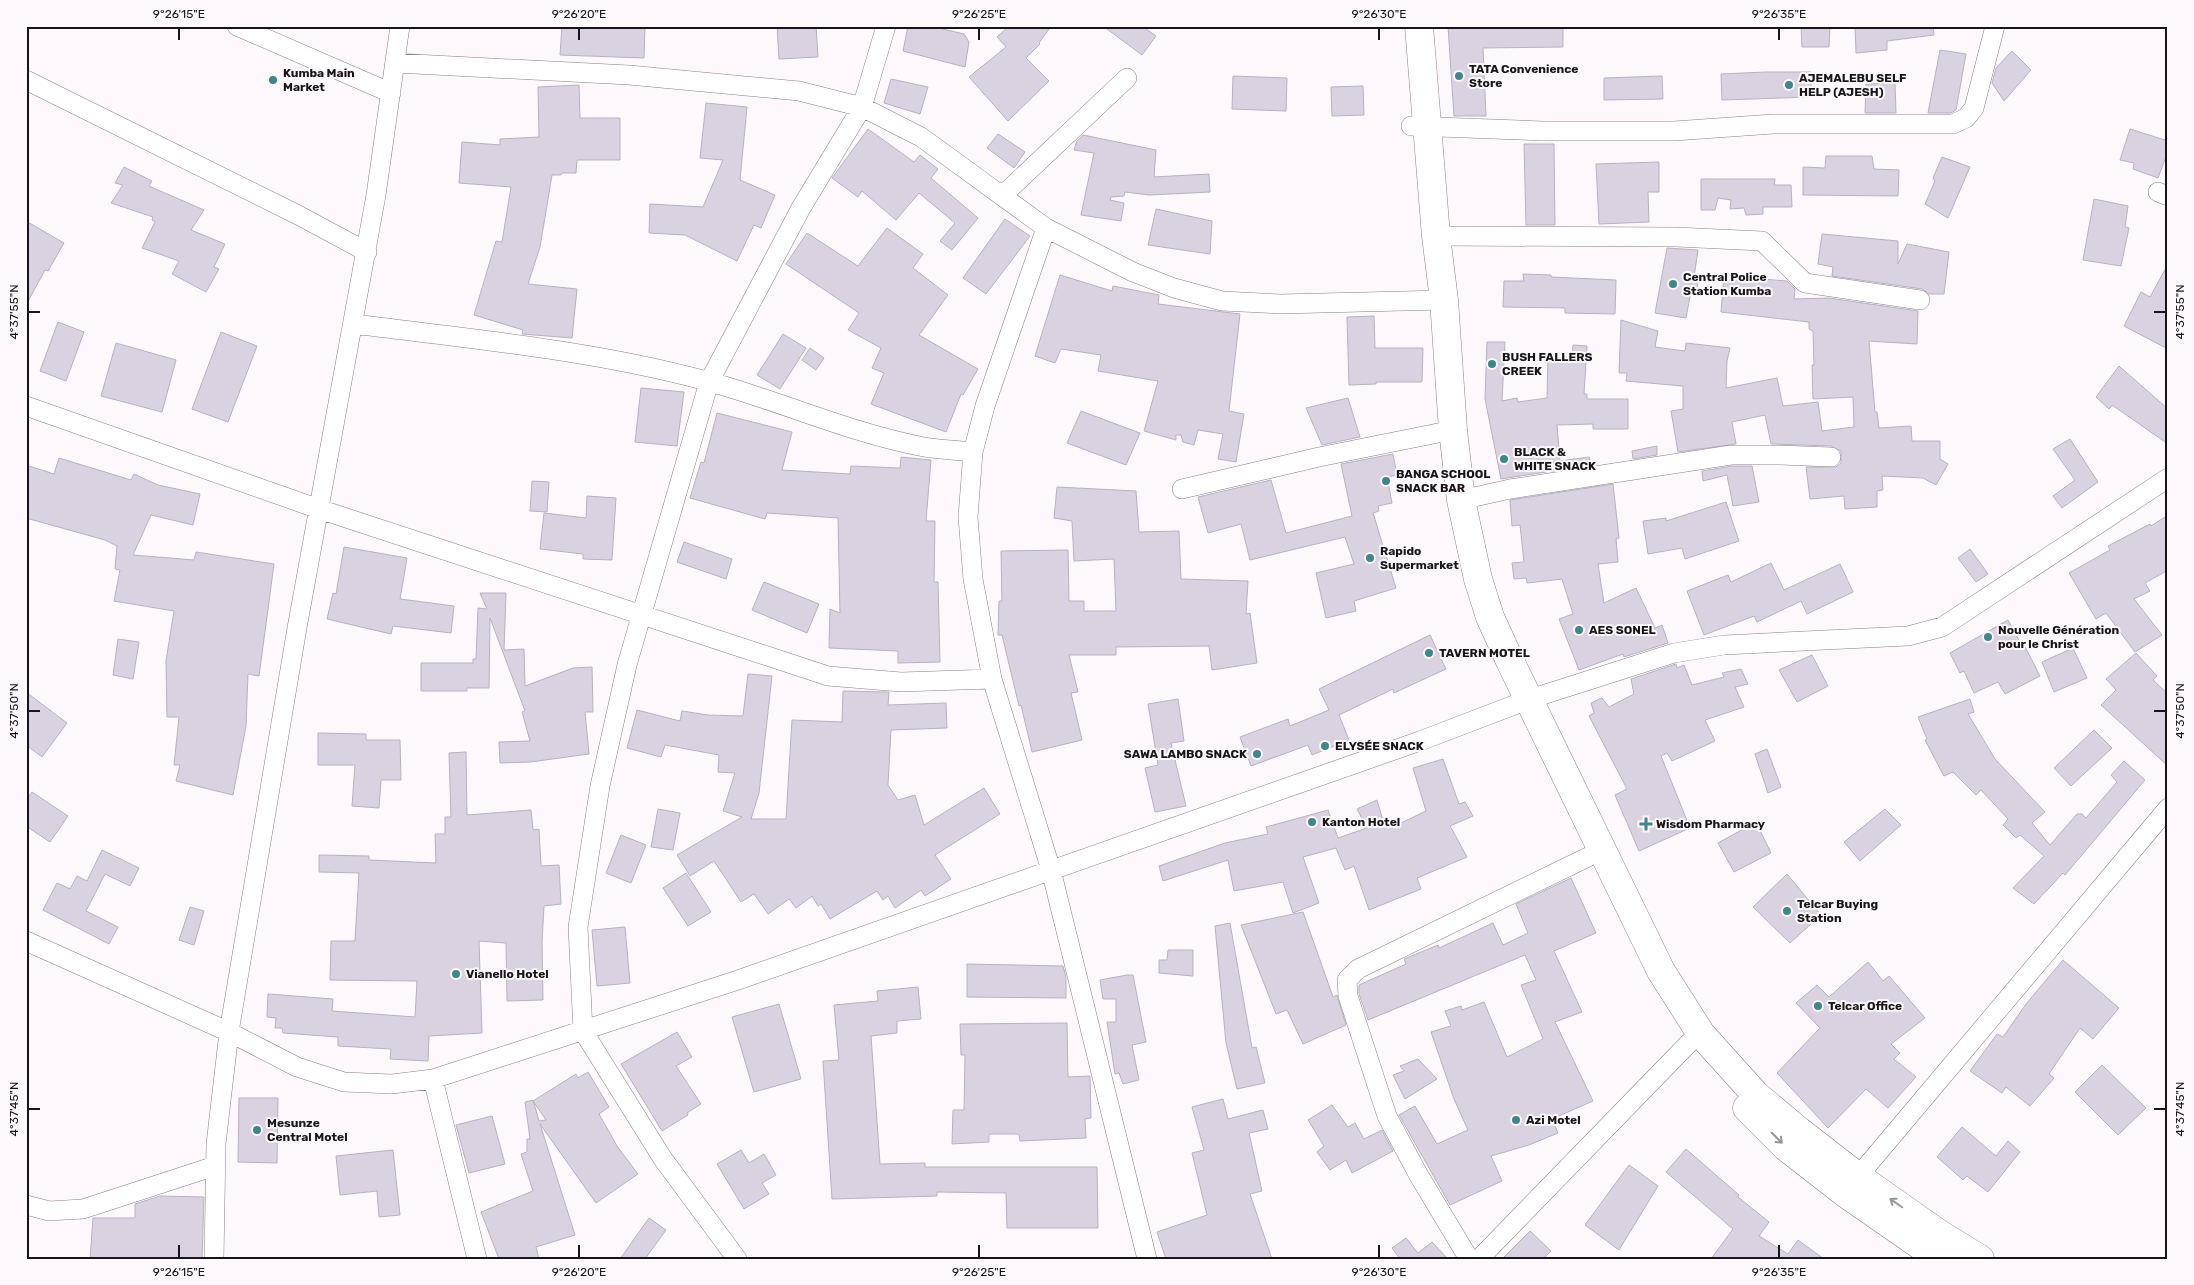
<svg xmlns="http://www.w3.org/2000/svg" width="2194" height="1285" viewBox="0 0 2194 1285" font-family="Rubik,sans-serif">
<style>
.building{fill:#dad2e1;stroke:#b8b1bf}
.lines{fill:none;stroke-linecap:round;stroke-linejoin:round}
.minor-casing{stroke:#8c7f88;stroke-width:20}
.highway-casing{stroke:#8c7f88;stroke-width:29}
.minor{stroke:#fff;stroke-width:19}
.highway{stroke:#fff;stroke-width:28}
.oneway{stroke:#989597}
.ticks{fill:none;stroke:#1a1418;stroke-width:2}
.poi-dot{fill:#3e868a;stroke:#fef8fc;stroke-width:2}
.labels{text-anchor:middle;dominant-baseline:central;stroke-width:4;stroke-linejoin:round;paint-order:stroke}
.poi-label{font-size:12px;font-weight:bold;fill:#1a1418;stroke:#fef8fc;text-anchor:start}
.neatline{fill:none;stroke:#1a1418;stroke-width:2}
.ticks-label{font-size:12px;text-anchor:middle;fill:#1a1418}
</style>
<rect width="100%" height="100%" fill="#fef8fc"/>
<path class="building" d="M562 26H645L644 58 560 55Z
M777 26H816L818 57 779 59Z
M908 26H930L964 34 969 42 965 67 903 51Z
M1009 26H1051L1039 43 1040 44 1026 58 1049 81 1008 121 969 77 1006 47 997 37Z
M1103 26H1142L1156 36 1142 55Z
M1448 26H1563V47L1483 48 1486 116H1454Z
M1801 26H1830L1829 47H1802Z
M1855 26H1933L1934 35 1887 41V50L1856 53Z
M1940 50 1966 54 1956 110 1951 113H1928Z
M2012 51 2031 70 2004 101 1992 83 1996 68Z
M1766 72H1811V97L1722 100 1721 74Z
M1233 76 1287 78 1286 111 1232 109Z
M1662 76 1663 99 1604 100V78Z
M891 79 928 87 920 114 884 103Z
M1895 83 1896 113H1865L1866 84Z
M579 85 580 118H620V160H577L576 173H562L561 175H552L540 247 528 284 577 289 572 338 522 334 523 330 474 315 496 241 502 242 511 187 459 183 462 142 500 145V139L539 137 538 87Z
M1363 86 1364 115 1332 116 1331 87Z
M706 103 747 107 740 180 775 195 761 228 754 225 737 261 685 235 649 233 650 204 703 207 723 160 700 158Z
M868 129 914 162 920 155 938 169 931 178 978 218 952 250 940 241 955 223 919 193 896 220 862 191 858 197 832 178Z
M2130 129 2168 141V151L2158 178 2133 169 2134 163 2120 160Z
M998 134 1025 152 1014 168 987 148Z
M1083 135 1156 150 1154 177 1209 174 1210 192 1149 195 1125 192 1124 196 1111 197 1110 200 1124 203 1121 221 1081 215 1094 153 1074 150 1077 141Z
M1524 144H1554L1555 225H1526Z
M1826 156H1872L1874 169 1899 170 1898 196 1803 195V167L1825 168Z
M1942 157 1970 167 1948 218 1925 204 1935 181 1933 178Z
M1659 162V192H1648L1649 222 1599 224 1596 164Z
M124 167 152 181 149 186 204 210 191 230 225 244 214 267 219 269 206 292 172 274 179 261 142 248 155 222 152 220 153 217 111 203 123 185 115 183Z
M1701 179H1775L1774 185H1791L1792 207H1763V214L1746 215 1744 208 1730 209 1731 200 1718 198 1715 210H1701Z
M2094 199 2128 206 2125 227 2129 228 2121 266 2083 260Z
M1156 209 1212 221 1210 254 1148 245Z
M1005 219 1030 236 986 294 963 278Z
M26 221 64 243 48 271 45 270 26 305Z
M887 228 923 254 913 268 948 295 919 335 978 369 963 395 961 394 946 432 871 404 884 373 872 368 881 348 848 330 859 313 786 264 807 233 858 266Z
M1822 234 1898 241V264L1907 244 1949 252 1944 294H1929L1922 289 1832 276 1833 267 1818 264Z
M1667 248 1698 250 1694 277 1699 278 1696 292 1691 291 1686 318 1655 313Z
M2168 264V349L2124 326 2141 292 2150 297Z
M1523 274 1551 275V277L1616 280 1615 314 1565 313V308L1503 307 1504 281H1524Z
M1060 275 1112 291 1113 286 1159 295 1158 304 1240 314 1229 411 1244 414 1236 462 1218 459 1223 434 1198 430 1194 445 1183 442 1181 435H1176V440L1144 431 1158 381 1098 371 1101 355 1061 349 1055 363 1035 356Z
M1724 276 1787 281 1795 289 1794 299 1829 298 1918 311 1917 344 1869 341 1875 412H1877L1879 428 1911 426 1912 441H1940V459L1948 464 1936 485 1923 478 1882 476 1883 490 1877 491V507L1845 509 1844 496 1810 499 1806 467H1836L1841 463V451L1831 446 1771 444 1765 415 1732 422 1736 444 1678 452 1671 411 1683 409V386L1626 381 1627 373H1619L1621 320 1658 331 1655 347 1685 351 1686 343 1730 348 1727 361 1726 388 1777 378 1783 406 1818 402 1822 431 1854 427 1853 397 1813 399 1812 365H1814L1813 331 1809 329V322L1721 312Z
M1374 316 1375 348H1423L1422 382H1376V384L1349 385 1347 317Z
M58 322 84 332 66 381 40 371Z
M221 332 257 346 228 422 192 409Z
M783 334 806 348 780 389 757 375Z
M1487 342H1505L1502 401 1517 398 1518 402 1547 398 1548 358H1572L1573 345 1587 346 1584 394H1587V399H1628V429H1593V424L1557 425 1560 461 1589 457 1591 465 1501 479 1485 399Z
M116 343 176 360 162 412 101 396Z
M810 348 824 358 816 370 802 360Z
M2119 366 2168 409V444L2112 405 2109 409 2096 397Z
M641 388 684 392 677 446 635 442Z
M1348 398 1360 437 1322 445 1306 408Z
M1081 411 1140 433 1126 465 1067 443Z
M717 413 792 432 782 470 850 474 851 466 900 468 901 457 931 460 926 521H935L934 582H938L940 662 898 663V651L829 648 830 609 840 613 838 518 767 513 765 519 690 498 701 462 704 463Z
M2070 439 2098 482 2062 508 2053 496 2075 480 2053 449Z
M1657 446V455L1633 459 1632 451Z
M1393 454 1397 475 1387 477 1392 503 1378 506 1379 511 1373 513 1396 588 1354 601 1356 611 1326 618 1316 573 1354 564 1345 537 1250 560 1241 524 1208 533 1198 497 1271 480 1286 533 1352 516 1341 464Z
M59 458 131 480 134 474 158 485 200 494 193 525 151 515 133 555 194 560 196 552 274 564 259 676 248 674 246 726 233 795 176 781 180 765H174L179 717H167L166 661 174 611 114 601 120 570 115 569 117 546 105 540 26 518V465L54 474Z
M1732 466H1752L1759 502 1733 506 1727 475 1703 481 1702 471Z
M532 481 549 482 547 512 530 511Z
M1613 484 1619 538 1616 539 1618 562 1598 564 1604 603 1636 588 1655 628 1662 625 1668 643 1624 657 1623 654 1579 670 1559 619 1573 614 1562 579 1527 583 1526 578 1514 579 1512 563 1524 562 1520 525 1512 526 1510 500Z
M1057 487 1136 491 1139 532 1179 531 1181 579 1248 581 1246 614 1250 613 1257 663 1212 670 1209 646 1116 647V655H1069L1078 692 1071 693 1082 740 1032 752 1021 705 1019 706 1002 635H998L999 601H1002L1001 551 1068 550 1069 601H1084V611H1116L1114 559 1074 561 1072 521 1054 518Z
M587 496 616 498 612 560 583 559V554L540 549 544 513 586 518Z
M1726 502 1739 541 1685 559 1682 548 1648 554 1643 521 1666 518V521Z
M2168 515V570L2145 583 2150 591 2134 599 2162 635 2135 652 2106 613 2096 619 2069 573 2110 550 2108 546 2150 524 2151 526Z
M684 542 732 559 726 579 677 562Z
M344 547 407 558 400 599 454 606 451 633 393 626 391 634 327 619 333 593 336 594Z
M1970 549 1988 574 1976 582 1958 558Z
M1771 563 1784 590 1840 564 1853 592 1807 614 1801 601 1757 622 1754 616 1704 635 1687 591 1728 575 1731 582Z
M764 582 819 604 807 633 752 610Z
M480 593H506L504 650 524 649 525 686 573 668 592 667 593 712H585L589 754 530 762 500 763 499 742 530 741 522 712 525 711 490 618 489 688H467V691H421V663H473V659H476L478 608 487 609Z
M2008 620 2020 642 2022 641 2040 676 2005 694 1998 682 1974 693 1964 671 1960 673 1950 653Z
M1430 635 1446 669 1394 693 1393 689 1339 715 1349 740 1312 755 1308 745 1251 766 1240 737 1288 719 1290 726 1329 710 1319 689Z
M118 639 139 642 133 679 113 675Z
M2073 648 2087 678 2054 692 2042 662Z
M2136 653 2157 676 2153 680 2168 694V766L2101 705 2116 690 2106 679Z
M1812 655 1828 686 1797 702 1779 670Z
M1676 664 1677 668 1684 665 1692 685 1724 677 1722 673 1741 669 1748 684 1735 687 1744 707 1705 720 1715 741 1672 761 1667 753 1661 756 1690 828 1639 851 1615 795 1627 789 1589 716 1594 713 1591 703 1602 698 1609 707 1634 694 1631 679Z
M748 674 772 676 759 793 751 819H786L792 720 842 722 843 691 889 692 888 705 946 703 947 728 891 730 888 785 898 800 915 795 924 825 984 788 1000 814 935 855 951 879 925 896 921 890 895 908 888 896 883 900 877 891 830 919 821 904 818 906 812 896 796 908 789 899 768 914 754 894 741 902 714 861 690 876 677 855 742 817 723 811 735 773 718 772 719 755 665 745 661 757 627 748 637 710 680 721 682 711 708 715 743 716Z
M26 692 67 723 42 757 26 745Z
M1178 699 1184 741 1171 743 1186 806 1155 812 1145 768 1158 765 1148 704Z
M1970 699 1974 712 1968 714 1995 759 2045 812 2032 823 2050 845 2077 814H2082L2086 818 2117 782 2111 775 2124 761 2145 780 2065 875 2063 873 2034 904 2013 888 2044 856 2020 835 2016 838 2003 825 2008 819 1981 790 1976 795 1953 772 1944 776 1925 740 1927 739 1918 717Z
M2094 730 2112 748 2071 786 2054 768Z
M318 733 366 734V740H400L401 780H381L379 808 352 806 355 765H318Z
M1767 749 1781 787 1768 793 1755 754Z
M466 752 467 815 531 810 533 830 539 829 541 866 559 865 561 904 544 906 542 942 543 1000 507 1001 506 943 479 941 482 1033 429 1036 428 1061 390 1059 391 1049 338 1046V1037L283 1033 282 1028H275L276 1018 267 1017 268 994 333 999 332 1011 415 1017 417 981 330 980 331 941H355L359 873 319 872V855L369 856V860L436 863 435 834H445V817H451L449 753Z
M1443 759 1459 804 1465 802 1473 816 1450 826 1467 857 1417 878 1421 889 1369 910 1354 866 1345 870 1336 848 1303 857 1319 903 1293 913 1283 882 1234 891 1228 860 1163 881 1159 866 1225 843 1268 834 1266 827 1328 810 1338 838 1367 828 1357 809 1377 800 1384 824 1400 819 1401 823 1426 811 1413 768Z
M32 792 68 816 50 842 26 826V801Z
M658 809 680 813 673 850 651 847Z
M1885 809 1901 825 1860 861 1844 842Z
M1756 822 1771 853 1734 872 1718 843Z
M621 835 646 845 631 883 606 873Z
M102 850 139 868 130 886 105 874 86 911 118 927 109 944 43 910 57 883 70 889 77 876 87 881Z
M686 873 711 912 688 926 663 888Z
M1787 874 1821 915 1790 943 1753 907Z
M1571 878 1596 933 1554 951 1582 1012 1555 1022 1593 1101 1552 1119 1558 1133 1529 1145 1491 1156 1502 1181 1450 1205 1399 1115 1415 1106 1437 1144 1468 1130 1454 1099 1431 1032 1451 1026 1445 1011 1461 1006 1462 1010 1484 1002 1507 1057 1543 1039 1521 985 1536 980 1525 955 1368 1020 1359 994V985L1406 964 1404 959 1438 945 1439 948 1493 923 1503 945 1528 933 1516 904Z
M190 907 204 911 194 945 179 940Z
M1303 912 1333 997 1337 995 1346 1025 1303 1044 1287 1010 1276 1014 1241 925Z
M1230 923 1252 1048 1256 1047 1265 1083 1237 1089 1226 1043 1215 926Z
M625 927 630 983 597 986 592 930Z
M1168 950H1193V976L1159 973V960H1167Z
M2063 960 2119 1008 2093 1039 2080 1028 2049 1074 2054 1078 2030 1106 2006 1087 2002 1093 1970 1071 1997 1034 2003 1037 2026 1004Z
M1868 962 1883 981 1889 976 1925 1018 1891 1044 1900 1053 1894 1059 1916 1077 1888 1108 1866 1089 1828 1128 1777 1073 1820 1028 1796 1003 1817 985 1829 997Z
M967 964 1063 966 1066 977V998L967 997Z
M1127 975H1133L1146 1042 1132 1045 1139 1080 1123 1084 1119 1073 1115 1074 1107 1022H1116V999H1103L1100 980Z
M918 987 921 1019 897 1021V1033L871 1036 880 1164 925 1163V1167H1097L1098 1228H1007L1006 1193 937 1192V1196L832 1199 823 1061 839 1060 834 1005 878 1001 877 991Z
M779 1004 801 1079 754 1092 732 1017Z
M1067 1023 1068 1077 1090 1076 1091 1118 1085 1119 1086 1138 1020 1141 1019 1134H989V1142L952 1144 953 1110H964L965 1055H961L960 1024Z
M677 1032 692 1057 676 1066 701 1104 687 1113 688 1115 662 1131 621 1064Z
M1418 1059 1437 1079 1405 1099 1393 1075 1404 1071 1400 1066Z
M2102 1065 2146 1108 2118 1135 2075 1092Z
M588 1072 609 1107 599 1114 617 1146 638 1174 596 1203 540 1124 575 1235 536 1247 539 1259H499L481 1212 533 1191 521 1154 527 1152V1139H530L525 1102 533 1100 539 1121 546 1120 533 1101 576 1074 578 1078Z
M239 1098H278L277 1163 238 1162Z
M1223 1099 1228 1119 1263 1110 1268 1129 1249 1133 1262 1191 1250 1194 1272 1259H1166L1157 1232 1207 1215 1192 1153 1204 1150 1192 1107Z
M1332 1105 1348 1127 1355 1123 1364 1139 1382 1130 1393 1151 1352 1173 1346 1160 1330 1170 1317 1152 1324 1146 1308 1120Z
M492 1116 505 1164 469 1173 456 1125Z
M1962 1127 1996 1156 2008 1141 2020 1152 1988 1192 1967 1176 1963 1180 1937 1157Z
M1686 1149 1739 1195 1738 1197 1769 1222 1759 1236 1788 1254 1798 1240 1824 1259H1711L1733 1229 1666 1172Z
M393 1150 400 1215 379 1217 377 1191 340 1195 336 1156Z
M741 1150 749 1163 764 1154 776 1175 762 1183 769 1194 744 1209 717 1164Z
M1629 1165 1658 1186 1619 1250 1585 1225Z
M160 1196 204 1197 202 1259H90L93 1218H135V1204Z
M649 1218 666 1230 645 1259H620Z
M1530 1231 1551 1251 1543 1259H1502Z
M1406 1238 1418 1253 1432 1242 1448 1259H1400L1392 1248Z"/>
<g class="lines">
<defs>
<path id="minor" d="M237 26 391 93
M395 63 629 75 799 91 862 107 921 137 1046 228 1133 272 1174 288 1222 301 1280 304 1444 300
M26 80 300 216 367 252
M1411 126 1543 131H1674L1773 124H1953L1966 118 1974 108 1995 26
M2158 192 2168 196
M1002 196 1127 78
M1046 228 985 406 973 452 968 517 973 579 992 679 1051 870 1147 1259
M1436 236 1676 237 1762 241 1805 283 1920 300
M354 324C472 339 592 350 707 381 780 401 850 433 924 447 940 450 957 450 973 452
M26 406 319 509 828 676 901 682 992 679
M1182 489 1319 457 1453 430
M1461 500 1510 489 1731 455H1780L1831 457
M26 941 229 1032 297 1067 344 1082 392 1084 433 1079 738 980 1420 741 1530 699 1674 653 1724 645 1908 636 1942 627 2168 478
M433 1079 477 1259
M1850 1186 2168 808
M26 1205 49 1211 83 1209 215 1166
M214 1259 216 1144 229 1032 297 628 376 195 400 26
M737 1259 663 1159 583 1031 578 927 600 786 627 665 709 382 801 208 862 107 886 26
M1469 1259 1418 1174 1387 1116 1348 996 1347 980 1358 969 1588 857
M1479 1259 1689 1043 1701 1034"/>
<path id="highway" d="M1419 26 1436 236 1444 300 1453 430 1461 500 1478 579 1490 617 1510 661 1661 971 1701 1034 1756 1095 1799 1131 1857 1176 1938 1233 1980 1259
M1747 1108 1786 1147 1845 1193 1940 1259"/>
</defs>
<use href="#minor" class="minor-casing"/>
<use href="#highway" class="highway-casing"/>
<use href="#minor" class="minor"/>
<use href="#highway" class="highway"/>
</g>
<defs><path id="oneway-shaft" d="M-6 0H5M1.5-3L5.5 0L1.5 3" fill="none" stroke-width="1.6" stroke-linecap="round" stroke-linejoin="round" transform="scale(1.25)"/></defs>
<g class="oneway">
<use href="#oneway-shaft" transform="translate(1777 1138) rotate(45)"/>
<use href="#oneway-shaft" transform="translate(1896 1203) rotate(-145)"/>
</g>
<path class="ticks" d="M179 28V40M579 28V40M979 28V40M1379 28V40M1779 28V40M28 312H40M2154 312H2166M28 711H40M2154 711H2166M28 1109H40M2154 1109H2166M179 1245V1258M579 1245V1258M979 1245V1258M1379 1245V1258M1779 1245V1258"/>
<g class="poi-dot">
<circle cx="1459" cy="76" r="5"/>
<circle cx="273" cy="80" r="5"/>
<circle cx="1789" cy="85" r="5"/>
<circle cx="1673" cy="284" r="5"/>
<circle cx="1492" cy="364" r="5"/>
<circle cx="1504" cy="459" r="5"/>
<circle cx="1386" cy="481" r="5"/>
<circle cx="1370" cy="558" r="5"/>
<circle cx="1579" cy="630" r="5"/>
<circle cx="1988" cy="637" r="5"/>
<circle cx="1429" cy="653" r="5"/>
<circle cx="1325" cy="746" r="5"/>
<circle cx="1257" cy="754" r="5"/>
<circle cx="1312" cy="822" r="5"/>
<path d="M1643.5 816.5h5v5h5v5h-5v5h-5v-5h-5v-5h5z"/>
<circle cx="1787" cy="911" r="5"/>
<circle cx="456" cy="974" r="5"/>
<circle cx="1818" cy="1006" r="5"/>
<circle cx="1516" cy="1120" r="5"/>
<circle cx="257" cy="1130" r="5"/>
</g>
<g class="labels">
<g class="poi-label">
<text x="1469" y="69">TATA Convenience<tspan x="1469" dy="14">Store</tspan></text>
<text x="283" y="73">Kumba Main<tspan x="283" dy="14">Market</tspan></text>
<text x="1799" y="78">AJEMALEBU SELF<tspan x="1799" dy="14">HELP (AJESH)</tspan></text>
<text x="1683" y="277">Central Police<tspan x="1683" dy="14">Station Kumba</tspan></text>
<text x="1502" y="357">BUSH FALLERS<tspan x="1502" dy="14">CREEK</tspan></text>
<text x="1514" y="452">BLACK &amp;<tspan x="1514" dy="14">WHITE SNACK</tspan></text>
<text x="1396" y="474">BANGA SCHOOL<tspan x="1396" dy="14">SNACK BAR</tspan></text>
<text x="1380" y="551">Rapido<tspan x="1380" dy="14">Supermarket</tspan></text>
<text x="1589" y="630">AES SONEL</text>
<text x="1998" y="630">Nouvelle Génération<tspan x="1998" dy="14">pour le Christ</tspan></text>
<text x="1439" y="653">TAVERN MOTEL</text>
<text x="1335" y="746">ELYSÉE SNACK</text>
<text x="1247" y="754" text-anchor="end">SAWA LAMBO SNACK</text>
<text x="1322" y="822">Kanton Hotel</text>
<text x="1656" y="824">Wisdom Pharmacy</text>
<text x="1797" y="904">Telcar Buying<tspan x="1797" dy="14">Station</tspan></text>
<text x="466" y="974">Vianello Hotel</text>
<text x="1828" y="1006">Telcar Office</text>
<text x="1526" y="1120">Azi Motel</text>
<text x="267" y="1123">Mesunze<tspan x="267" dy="14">Central Motel</tspan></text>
</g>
</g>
<rect width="2194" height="1285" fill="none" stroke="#fef8fc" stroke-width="55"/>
<rect x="28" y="28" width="2138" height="1230" class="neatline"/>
<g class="ticks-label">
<text x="179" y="18">9°26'15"E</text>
<text x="579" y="18">9°26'20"E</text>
<text x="979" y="18">9°26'25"E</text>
<text x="1379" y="18">9°26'30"E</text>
<text x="1779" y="18">9°26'35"E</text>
<text transform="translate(14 312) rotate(-90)" y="4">4°37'55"N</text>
<text transform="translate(2180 312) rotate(-90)" y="4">4°37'55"N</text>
<text transform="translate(14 711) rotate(-90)" y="4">4°37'50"N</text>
<text transform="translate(2180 711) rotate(-90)" y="4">4°37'50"N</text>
<text transform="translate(14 1109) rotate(-90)" y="4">4°37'45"N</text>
<text transform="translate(2180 1109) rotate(-90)" y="4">4°37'45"N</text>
<text x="179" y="1276">9°26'15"E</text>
<text x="579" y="1276">9°26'20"E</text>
<text x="979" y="1276">9°26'25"E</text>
<text x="1379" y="1276">9°26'30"E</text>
<text x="1779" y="1276">9°26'35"E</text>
</g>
</svg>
